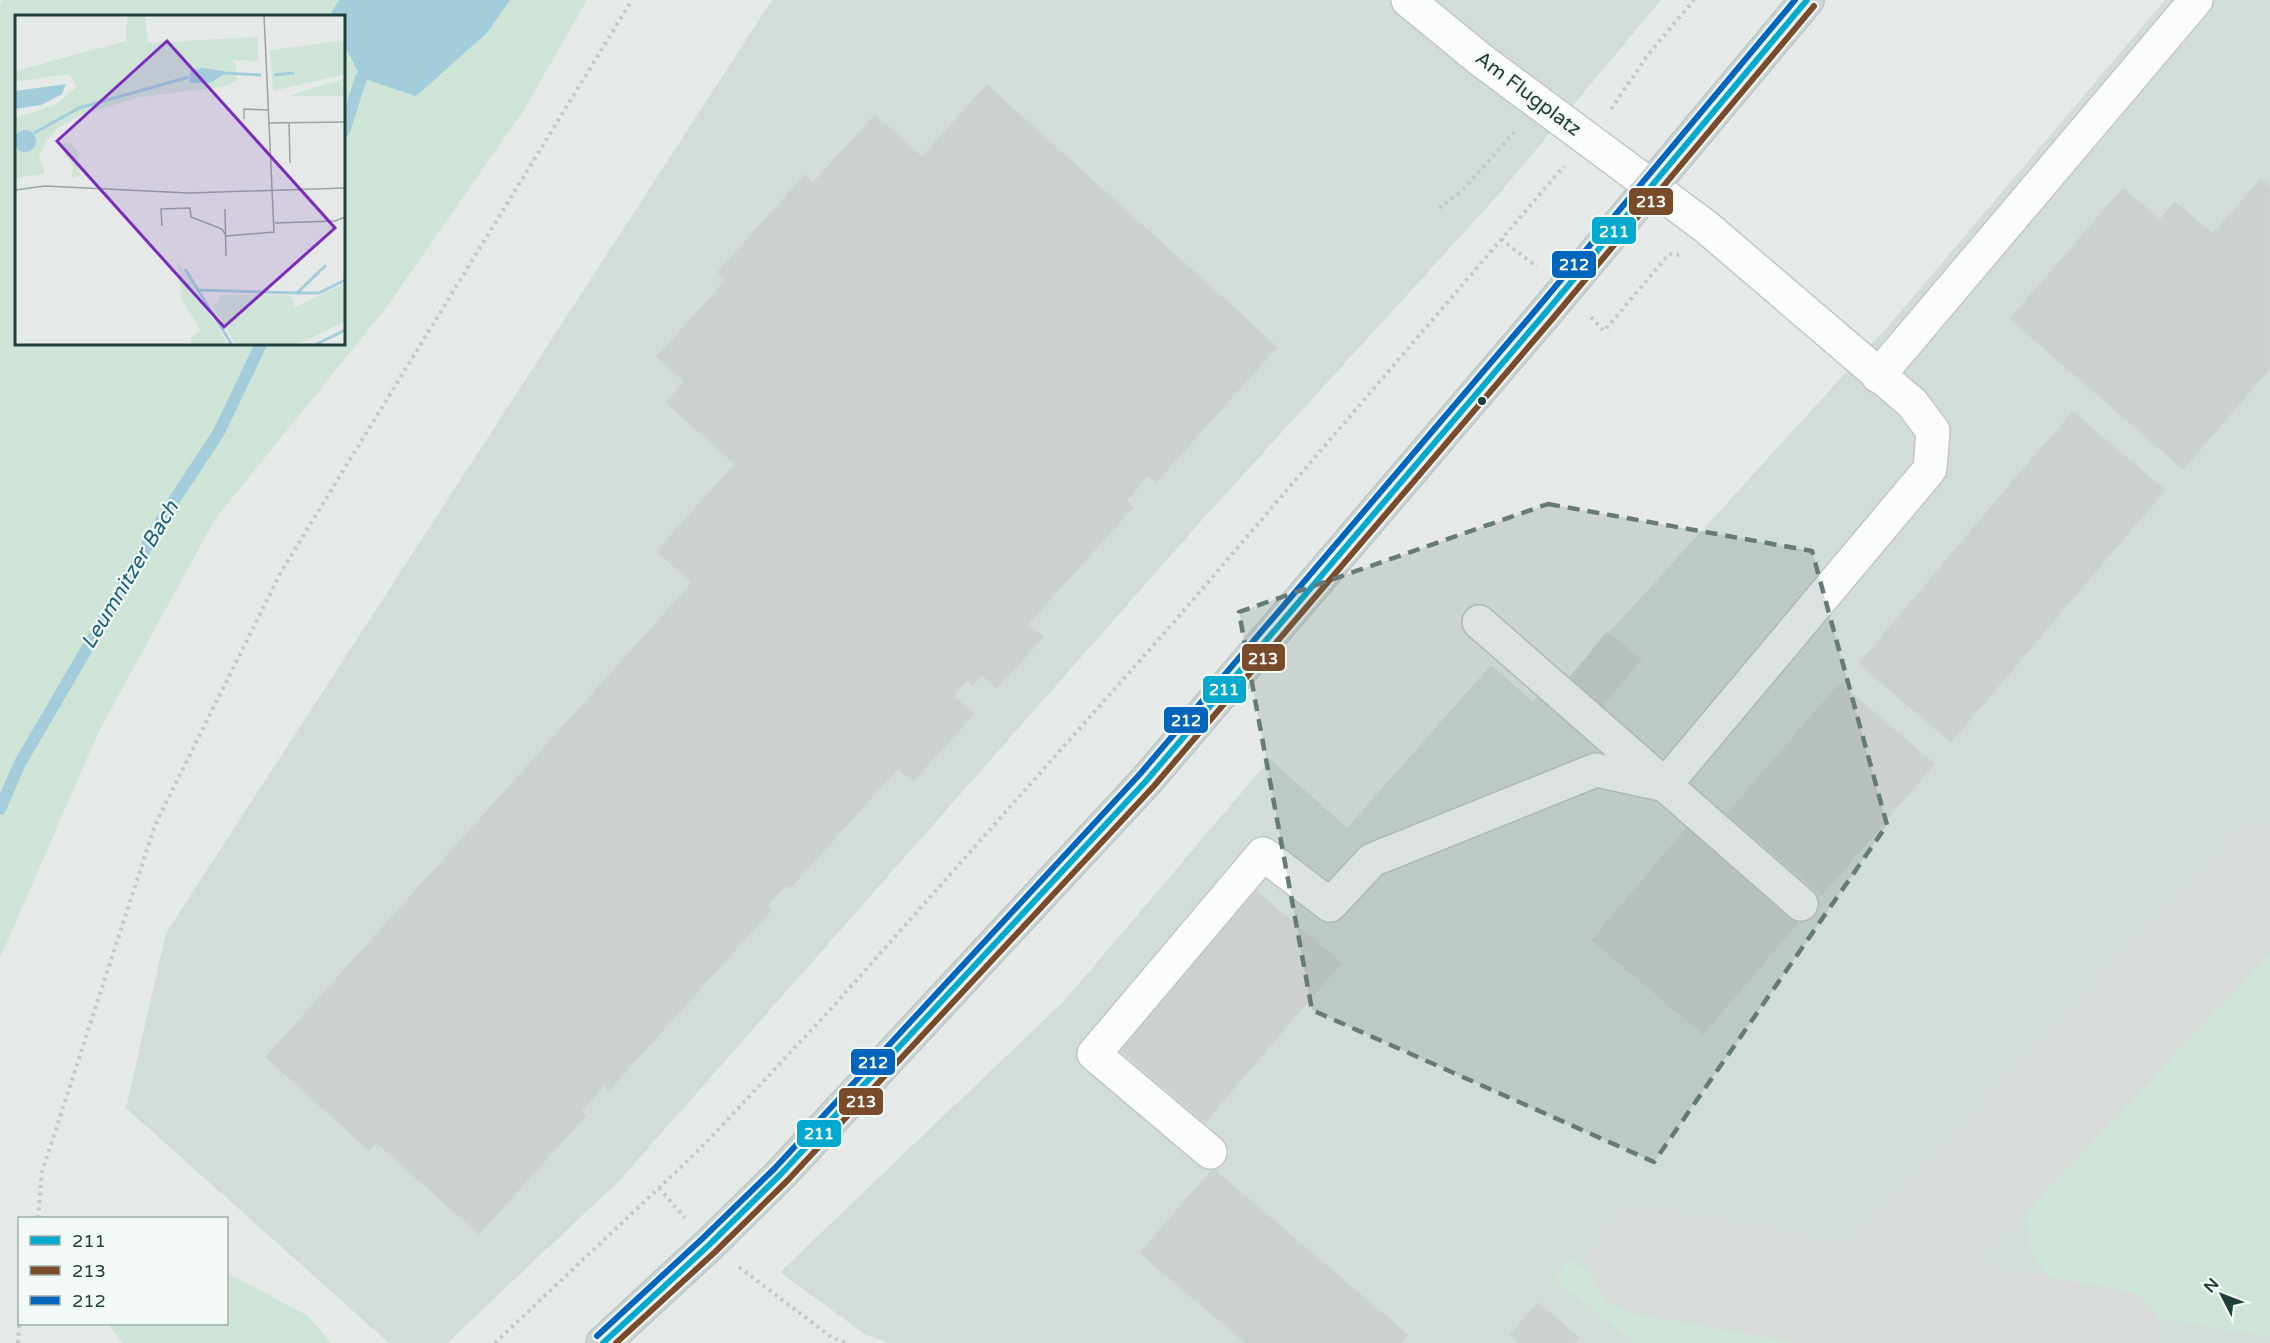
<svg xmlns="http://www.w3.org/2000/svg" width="2270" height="1343" viewBox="0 0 2270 1343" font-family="'Varela Round',sans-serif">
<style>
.built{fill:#d2dcd8}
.green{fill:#cde4d6}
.water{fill:#a3cddb}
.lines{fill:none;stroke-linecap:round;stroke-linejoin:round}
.stream{stroke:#a3cddb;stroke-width:12}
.taxiway{stroke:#d6dad9;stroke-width:108}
.building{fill:#ccd1cf;stroke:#cdd3d1;stroke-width:1.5}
.minor-casing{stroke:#c2c7c5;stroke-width:36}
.major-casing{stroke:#bcc6c4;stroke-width:36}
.path{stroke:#c0cac8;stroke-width:4;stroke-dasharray:3 4.5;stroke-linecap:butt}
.minor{stroke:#fbfcfc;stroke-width:33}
.major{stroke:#cdd6d4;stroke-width:33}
.bus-1-casing{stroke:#f2f9f6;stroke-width:10}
.bus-2-casing{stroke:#f2f9f6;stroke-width:10}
.bus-3-casing{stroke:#f2f9f6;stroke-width:10}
.bus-1{stroke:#00a9ce;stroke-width:6}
.bus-2{stroke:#7a4b2a;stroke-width:6}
.bus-3{stroke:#0065bd;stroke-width:6}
.marked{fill:#667b77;fill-opacity:0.2;stroke:#667b77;stroke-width:4.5;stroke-dasharray:12 8;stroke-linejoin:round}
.bus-dot{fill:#213f3a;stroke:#f2f9f6;stroke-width:2}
.labels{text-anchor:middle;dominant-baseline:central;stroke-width:4.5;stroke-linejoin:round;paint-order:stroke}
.street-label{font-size:20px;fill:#213f3a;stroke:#f2f9f6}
.water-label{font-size:21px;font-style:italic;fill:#17637e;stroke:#f2f9f6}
.inset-river{fill:none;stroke:#a3cddb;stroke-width:3}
.inset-road{fill:none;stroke:#97a6a2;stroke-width:1.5}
.view{fill:#7b2cbf;fill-opacity:0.15;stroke:#7b2cbf;stroke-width:3}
.inset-edge{fill:none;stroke:#213f3a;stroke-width:3}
.line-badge{stroke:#f2f9f6;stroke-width:2}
.badge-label{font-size:16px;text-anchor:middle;font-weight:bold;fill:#fff}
</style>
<rect width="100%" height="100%" fill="#e5eae8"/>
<path class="built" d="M772 0H1661L1499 194 1202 520 620 1180 447 1343H389L126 1108 166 933Z
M2165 0H2270V1343H891L866 1335 780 1272 1065 1000 1270 759 1347 828 1491 665 1533 702 1557 673 1565 681 1890 324Z"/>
<path class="green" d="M3 0H339L329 16H16V344H344V44L361 78 487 33 510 0H587L524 110 386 308 215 519 99 731 0 958V4Z
M2270 912V1337L2100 1308 2060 1290 2033 1256 2024 1215 2037 1170Z
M1568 1259 1637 1301 1897 1343H1636L1554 1280Z
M227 1273 308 1316 331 1343H123L108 1324H226Z"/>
<path class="water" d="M339 0H510L487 33 416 96 361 78 344 44V16H329Z"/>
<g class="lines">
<path class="stream" d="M344 131 361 78 370 67
M0 809 20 763 171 505 219 432 261 344"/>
<path class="taxiway" d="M1644 1261 2110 1343
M1856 1298 1871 1296 1883 1286 2270 874"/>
</g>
<path class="building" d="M987 85 1277 347 1156 482 1148 475 1126 501 1133 507 1028 624 1043 637 997 688 982 675 973 685 967 680 953 696 974 714 913 781 898 768 790 888 786 885 767 906 771 910 609 1090 604 1085 581 1111 586 1115 479 1234 376 1142 369 1150 266 1057 692 583 657 551 735 464 666 402 685 382 657 357 726 280 718 272 805 175 813 183 875 115 922 157Z
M2261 179 2270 187V368L2183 469 2010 319 2123 188 2160 220 2175 202 2213 234Z
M2073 412 2165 490 2106 559 2014 480Z
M2014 480 2106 559 1951 742 1859 664Z
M1607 632 1641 659 1598 711 1565 685Z
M1840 683 1934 764 1822 895 1727 814Z
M1691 823 1802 918 1703 1034 1592 940Z
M1251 887 1341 963 1205 1122 1116 1047Z
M1213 1169 1408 1335 1401 1343H1246L1140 1253Z
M1538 1303 1578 1337 1574 1343H1519L1510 1335Z"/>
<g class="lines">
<defs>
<path id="minor" d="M1878 376 2196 0
M1479 622 1801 904
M1210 1152 1094 1054 1263 854 1330 905 1372 860 1596 770 1665 785 1930 469 1933 431 1912 403 1705 226 1481 60 1408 0"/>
<path id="major" d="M603 1343 709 1245 781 1174 1147 780 1547 311 1807 0"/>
</defs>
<use href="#minor" class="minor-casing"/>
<use href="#major" class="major-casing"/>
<path class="path" d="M1611 109 1647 56 1694 0
M1439 208 1462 191 1514 132
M1501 239 1537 267
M1591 317 1604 331 1669 254 1679 255
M659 1188 685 1218
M38 1218 42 1172 155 825 281 572 632 0
M739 1267 830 1336 846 1343
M18 1343 20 1314
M495 1343 700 1149 830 1010 1174 622 1564 166"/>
<use href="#minor" class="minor"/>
<use href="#major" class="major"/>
<defs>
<path id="bus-1" d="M603 1343 709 1245 781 1174 1147 780 1547 311 1807 0"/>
<path id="bus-2" d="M616 1343 715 1252 788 1180 1154 786 1554 317 1814 6"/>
<path id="bus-3" d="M597 1336 703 1238 775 1168 1140 774 1540 305 1795 0"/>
</defs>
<use href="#bus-1" class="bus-1-casing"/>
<use href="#bus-2" class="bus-2-casing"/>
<use href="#bus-3" class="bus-3-casing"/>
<use href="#bus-1" class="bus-1"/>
<use href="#bus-2" class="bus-2"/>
<use href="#bus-3" class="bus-3"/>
</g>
<path class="marked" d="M1548 504 1812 551 1887 825 1654 1162 1312 1010 1239 612Z"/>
<circle class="bus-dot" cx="1482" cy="401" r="5"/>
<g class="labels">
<g class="street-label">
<text transform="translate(1528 94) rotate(37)">Am Flugplatz</text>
</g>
<g class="water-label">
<text transform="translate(130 575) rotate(-59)">Leumnitzer Bach</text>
</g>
</g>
<g transform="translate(15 15)">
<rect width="330" height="330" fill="#e5eae8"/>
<path d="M112 0H130L133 28 243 22V46L216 45 221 50 222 66 207 72 125 82 66 100 43 113 30 127 24 143 30 159 0 163V133L12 137 21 122 1 123 0 128V103L40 90 62 72 54 59 0 67V56L111 26ZM330 25V59L258 76 255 35ZM330 64V81H274L291 75ZM49 127 56 128 64 138 65 161 57 163 58 151 50 139ZM162 248H164L213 330H176V322L186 316 167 285ZM330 268V306L282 330H221L198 291 206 280H272L278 283 279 293Z" fill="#cde4d6"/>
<path d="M187 53 209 56 208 60 195 68H175V55ZM51 69 47 79 26 90 0 94V76ZM-1 126a11 11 0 1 1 22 0a11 11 0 1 1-22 0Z" fill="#a3cddb"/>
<path class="inset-river" d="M208 58 246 60M259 60 279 58M19 118 64 93 174 62M170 254 217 330M183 275 282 278 311 250M282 278H304L330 265M300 330 330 315"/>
<path class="inset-road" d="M229 104V94L253 95M274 107 275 148M254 108 330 107M0 175 30 171 173 178 330 173M210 194 211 241M260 208 320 206 330 202M147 211 146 194 175 193 176 202 207 214 211 221 259 217 249 0"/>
<path class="view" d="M152 26 320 213 209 312 42 126Z"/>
<rect width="330" height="330" class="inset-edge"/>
</g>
<g class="line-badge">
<rect x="1628" y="187" width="46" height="29" rx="6" fill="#7a4b2a"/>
<rect x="1591" y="216" width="46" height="29" rx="6" fill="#00a9ce"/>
<rect x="1551" y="250" width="46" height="29" rx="6" fill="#0065bd"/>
<rect x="1241" y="643" width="45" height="29" rx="6" fill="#7a4b2a"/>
<rect x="1202" y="675" width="45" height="29" rx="6" fill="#00a9ce"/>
<rect x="1163" y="706" width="46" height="28" rx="6" fill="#0065bd"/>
<rect x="850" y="1048" width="46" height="28" rx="6" fill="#0065bd"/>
<rect x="838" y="1087" width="46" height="29" rx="6" fill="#7a4b2a"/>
<rect x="796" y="1119" width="46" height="29" rx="6" fill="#00a9ce"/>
</g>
<g class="badge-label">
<text x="1651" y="207">213</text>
<text x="1614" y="237">211</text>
<text x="1574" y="270">212</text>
<text x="1263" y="664">213</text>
<text x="1224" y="695">211</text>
<text x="1186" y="726">212</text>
<text x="873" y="1068">212</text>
<text x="861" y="1107">213</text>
<text x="819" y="1139">211</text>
</g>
<rect x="18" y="1217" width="210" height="108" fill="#f2f9f6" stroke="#9eafab" stroke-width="1.5"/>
<rect x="30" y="1236" width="30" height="9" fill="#00a9ce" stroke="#9eafab" stroke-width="1.5"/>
<text x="72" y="1247" font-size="18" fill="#213f3a">211</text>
<rect x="30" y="1266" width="30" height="9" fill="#7a4b2a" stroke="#9eafab" stroke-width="1.5"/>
<text x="72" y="1277" font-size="18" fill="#213f3a">213</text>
<rect x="30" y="1296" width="30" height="9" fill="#0065bd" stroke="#9eafab" stroke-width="1.5"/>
<text x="72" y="1307" font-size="18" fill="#213f3a">212</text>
<g transform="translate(2222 1295) rotate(312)" stroke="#f2f9f6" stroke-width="4.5" paint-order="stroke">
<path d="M0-4.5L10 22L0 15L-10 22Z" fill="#213f3a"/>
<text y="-9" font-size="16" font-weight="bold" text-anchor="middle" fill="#213f3a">N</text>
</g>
</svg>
